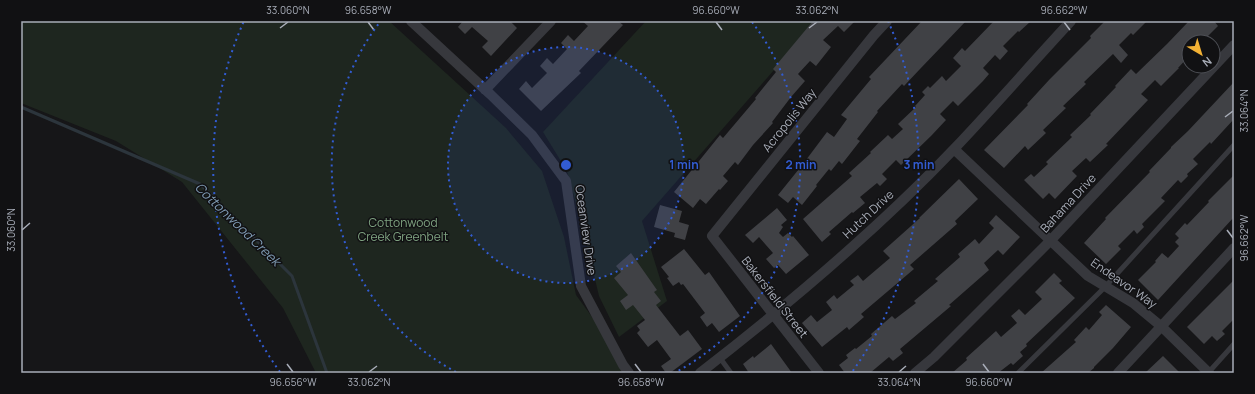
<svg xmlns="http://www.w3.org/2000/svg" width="1255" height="394" viewBox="0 0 1255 394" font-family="Manrope,sans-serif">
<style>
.green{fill:#1e261f}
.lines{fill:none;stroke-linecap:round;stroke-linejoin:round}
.stream{stroke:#2c353c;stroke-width:3}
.building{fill:#404145}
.lane{stroke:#37383d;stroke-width:5}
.street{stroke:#37383d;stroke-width:10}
.ticks{fill:none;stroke:#a8adb8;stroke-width:1.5}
.ring{fill:none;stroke:#325cd3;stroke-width:2;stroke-dasharray:2 4}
.labels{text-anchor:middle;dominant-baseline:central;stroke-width:3;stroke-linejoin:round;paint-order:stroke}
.street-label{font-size:12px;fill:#a8adb8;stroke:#111113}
.park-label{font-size:12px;fill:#7fa381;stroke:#111113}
.water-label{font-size:13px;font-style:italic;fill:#7f9bb3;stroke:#111113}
.centre{fill:#325cd3;stroke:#111113;stroke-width:2}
.ring-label{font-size:12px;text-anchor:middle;font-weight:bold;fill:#325cd3;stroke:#111113;stroke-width:3;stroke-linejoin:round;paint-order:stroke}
.neatline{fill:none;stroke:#a8adb8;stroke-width:1.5}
.ticks-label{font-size:10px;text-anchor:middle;fill:#a8adb8}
</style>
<rect width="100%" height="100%" fill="#161618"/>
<path class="green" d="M21 21H389L506 128 542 171 564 237 576 295 633 373H316L283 308 182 182 116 141 21 103Z
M646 21H817L642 221 667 301 619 337 599 296 583 229 567 171 543 132Z"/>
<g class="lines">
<path class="stream" d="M21 107 200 184 292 276 327 373"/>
</g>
<path class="building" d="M463 21H510L517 28 491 56 482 47 488 41 472 27 465 34 458 27Z
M582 21H618L623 25 579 71 581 73 541 111 519 89 526 81 532 88 547 73 540 66 547 58 553 64 567 49 561 43 568 35 574 41 588 26Z
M813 21H855L844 32 838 26 823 40 831 47 816 66 810 61 798 74 805 81 791 97 772 122 773 123 753 145 738 165 735 162 723 176 728 181 720 190 719 189 706 204 700 199 693 208 674 192 720 135 723 138 756 99 755 98 776 72 773 69Z
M922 21H966L920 69 904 86 902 84 877 111 878 112 857 139 860 141 842 164 839 161 831 171 829 169 816 185 817 186 802 205 793 197 788 203 778 195 803 164 827 132 834 137 847 119 841 115 871 79 869 77Z
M994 21H1031L1019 32 1018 31 1003 46 1008 51 1000 60 995 55 983 68 989 74 983 81 958 106 953 101 940 114 946 120 931 136 901 165 896 160 882 174 887 179 880 186 877 183 860 197 865 203 853 213 852 212 829 232 831 234 822 242 803 219 852 176 849 173 871 153 870 152 888 135 892 139 903 129 898 124 916 107 915 106 925 95 922 92 928 86 930 88 942 76 946 81 961 66 953 58 962 48 965 51Z
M1105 21H1147L1133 35 1131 33 1119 45 1128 55 1121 63 1113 54 1084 82 1086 84 1063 106 1066 108 1043 130 1046 133 1028 150 1025 146 1004 168 984 150 1028 105 1027 104 1049 80 1091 38 1090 36Z
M1189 21H1214L1218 26 1202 42H1189V56L1178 68H1179L1161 86 1155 80 1141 94 1148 100 1106 144 1108 145 1090 162 1086 158 1072 171 1077 176 1055 199 1049 193 1043 199 1024 180 1031 174 1034 177 1048 164 1046 162 1072 137 1070 135 1091 115 1090 114 1116 87 1115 86 1131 69 1136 74 1167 44Z
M1234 82V119L1211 144 1210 142 1193 159 1198 164 1187 174 1188 176 1181 183 1178 180 1161 198 1165 201 1142 224 1144 227 1137 234 1134 230 1118 246 1121 249 1106 264 1084 243 1106 219 1105 218 1150 172 1149 171 1171 148V147L1188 131Z
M1234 175V217L1158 300 1138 280 1156 262 1155 261 1162 253 1168 258 1179 246 1175 242 1179 238 1175 234 1185 223 1187 225 1209 202 1208 201Z
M959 179 978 199 955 221 957 224 910 265 914 269 861 314 864 317 849 330 847 327 822 347 802 323 811 315 817 322 832 310 826 302 834 295 837 299 854 285 850 281 858 275 863 281 890 258 883 251 920 218H919Z
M660 205 682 211 679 222 689 225 685 240 674 237 675 233 654 227Z
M777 208 787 220 781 225 783 227 779 233 783 237 788 233 792 237 793 236 809 255 786 274 778 265 774 268 766 259 773 253 759 237 753 243 745 235Z
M996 215 1020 237 1003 255 998 250 984 263 989 270 949 305 951 306 900 349 903 353 893 361 889 357 870 373H845L839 365 848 358 846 355 855 348 856 349 872 336 871 334 892 316 895 319 916 303 914 301 938 281 935 279 960 257 958 254 975 239 979 244 994 228 989 223Z
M684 249 705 275 709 272 740 316 719 332 712 323 707 327 700 317 705 313 683 284 681 285 679 282 673 286 667 278 669 277 661 267Z
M631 253 657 290 654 292 661 301 656 305 680 336 688 330 702 349 670 373H666L661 366 671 359 657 340 648 347 637 333 640 330 637 326 645 320 633 305 626 310 620 301 628 295 614 278 621 272 616 266Z
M1054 273 1062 281 1059 283 1075 298 1026 344 1027 346 1020 352 1023 356 1013 365 1011 363 998 373H952L967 360 966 358 996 331 1001 337 1017 323 1011 316 1019 309 1025 315 1042 299 1035 292Z
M1234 280V319L1222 331 1225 334 1217 341 1212 336 1204 344 1187 327Z
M1106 305 1131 327 1113 348 1094 367V368L1088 373H1041L1076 342 1074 340 1086 327 1089 330 1102 315 1099 312Z
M771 344 792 373H749L743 364 753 356 754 358Z
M1163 356 1180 373H1145Z"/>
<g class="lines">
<path class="lane" d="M720 358 731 373
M1018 373 1105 287 1234 145
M1208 373 1234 344"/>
<path class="street" d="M411 21 490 94 532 135 566 181 581 286 623 365 629 373
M485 90 551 21
M954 149 1088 276 1133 303 1162 327 1209 373
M700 373C789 304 876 231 954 149 994 107 1032 63 1071 21
M819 373 712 236 874 35 887 21
M915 373 934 357 1051 240 1234 45
M1118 373 1234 248"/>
</g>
<path class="ticks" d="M368 22 374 30M716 22 722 30M1064 22 1070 30M280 28 288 22M809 28 817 22M1225 117 1233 111M22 230 30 223M1227 230 1233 238M287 364 293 372M635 364 641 372M983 364 989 372M369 372 377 366M899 372 906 366"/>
<circle cx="566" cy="165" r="118" fill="#325cd3" fill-opacity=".12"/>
<g class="ring">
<circle cx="566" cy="165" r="118"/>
<path d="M456 372A235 235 0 0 1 380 22M752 22A235 235 0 0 1 676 372"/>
<path d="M280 372A353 353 0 0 1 244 21M888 21A353 353 0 0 1 852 372"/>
</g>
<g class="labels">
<g class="street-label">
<text transform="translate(789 120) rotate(-51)">Acropolis Way</text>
<text transform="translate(1068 203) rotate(-47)">Bahama Drive</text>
<text transform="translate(868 214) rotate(-43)">Hutch Drive</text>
<text transform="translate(586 230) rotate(82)">Oceanview Drive</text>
<text transform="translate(1124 283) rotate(35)">Endeavor Way</text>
<text transform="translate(775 297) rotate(52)">Bakersfield Street</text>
</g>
<g class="park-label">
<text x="403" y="222">Cottonwood<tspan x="403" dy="14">Creek Greenbelt</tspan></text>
</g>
<g class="water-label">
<text transform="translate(238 224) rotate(44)">Cottonwood Creek</text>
</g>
</g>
<circle cx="566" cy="165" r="6" class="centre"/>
<g class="ring-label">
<text x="684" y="169">1 min</text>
<text x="801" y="169">2 min</text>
<text x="919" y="169">3 min</text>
</g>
<rect width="1255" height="394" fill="none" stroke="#111113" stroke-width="44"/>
<g transform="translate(1201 54) rotate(142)"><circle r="19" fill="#111113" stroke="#4d4f55"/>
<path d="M0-3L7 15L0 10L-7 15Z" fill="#f2b134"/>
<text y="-6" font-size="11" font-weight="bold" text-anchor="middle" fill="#a8adb8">N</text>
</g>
<rect x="22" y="22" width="1211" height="350" class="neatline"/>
<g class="ticks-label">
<text x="288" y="14">33.060°N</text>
<text x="368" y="14">96.658°W</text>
<text x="716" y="14">96.660°W</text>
<text x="817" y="14">33.062°N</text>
<text x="1064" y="14">96.662°W</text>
<text transform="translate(1244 111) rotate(-90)" y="4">33.064°N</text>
<text transform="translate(11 230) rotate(-90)" y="4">33.060°N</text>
<text transform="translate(1244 238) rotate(-90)" y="4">96.662°W</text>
<text x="293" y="386">96.656°W</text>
<text x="369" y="386">33.062°N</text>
<text x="641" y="386">96.658°W</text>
<text x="899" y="386">33.064°N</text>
<text x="989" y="386">96.660°W</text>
</g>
</svg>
